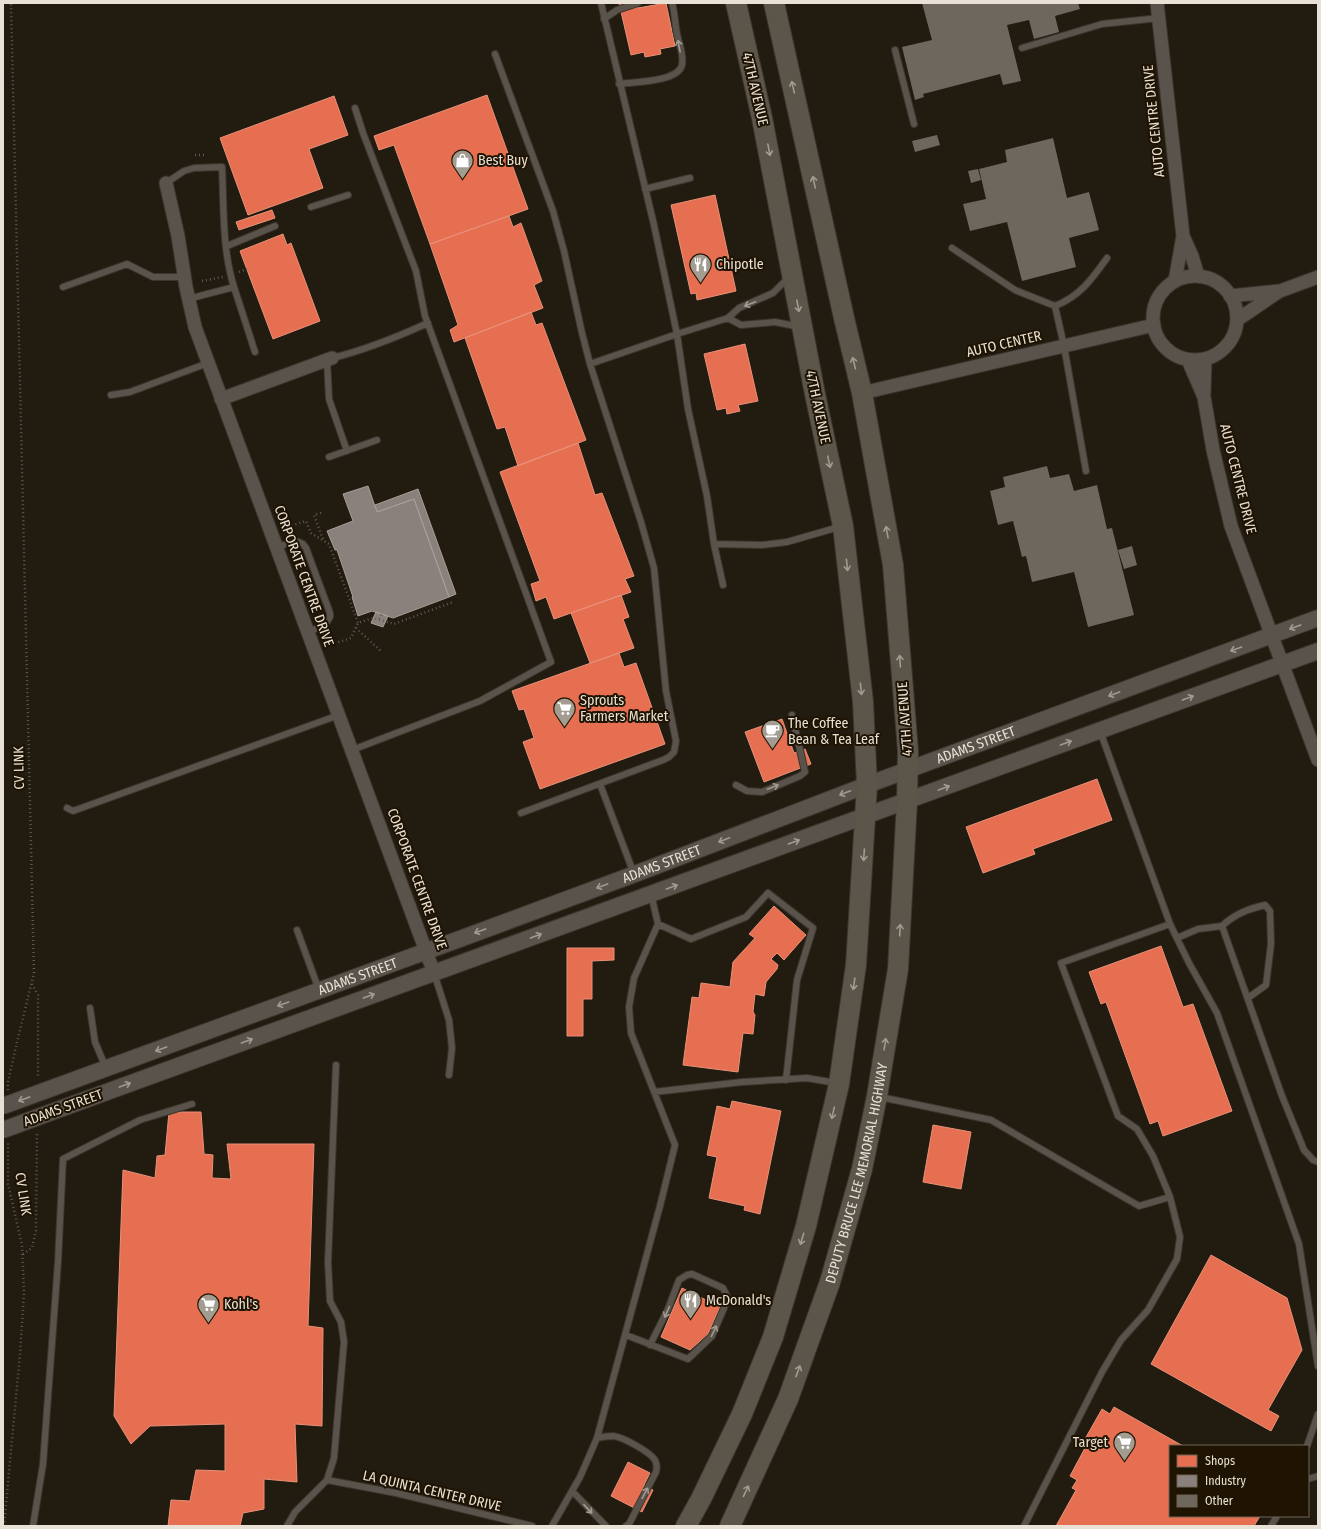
<svg xmlns="http://www.w3.org/2000/svg" width="1321" height="1529" viewBox="0 0 1321 1529" font-family="'Fira Sans Condensed',sans-serif">
<style>
.shops{fill:#e76f51;stroke:#e89179}
.industry{fill:#8a817c;stroke:#a69e97}
.building{fill:#6d675e}
.lines{fill:none;stroke-linecap:round;stroke-linejoin:round}
.service-casing{stroke:#3b362f;stroke-width:8}
.minor-casing{stroke:#3b362f;stroke-width:15}
.tertiary-casing{stroke:#3b362f;stroke-width:18}
.primary-casing{stroke:#3b362f;stroke-width:22}
.path{stroke:#5e5951;stroke-width:2.5;stroke-dasharray:1 3;stroke-linecap:butt}
.service{stroke:#59534b;stroke-width:6}
.minor{stroke:#59534b;stroke-width:13}
.tertiary{stroke:#59534b;stroke-width:16}
.primary{stroke:#5c5549;stroke-width:20}
.tertiary-bridge-casing{stroke:#3b362f;stroke-width:18;stroke-linecap:butt}
.tertiary-bridge{stroke:#59534b;stroke-width:16}
.oneway{stroke:#a19a90}
.oneway2{stroke:#a29b8f}
.labels{text-anchor:middle;dominant-baseline:central;stroke-width:4;stroke-linejoin:round;paint-order:stroke}
.street-label{font-size:14px;fill:#e9e1d5;stroke:#1f1302}
.poi-label{font-size:14px;fill:#e9e1d5;stroke:#1f1302;text-anchor:start}
</style>
<rect width="100%" height="100%" fill="#221b10"/>
<path class="shops" d="M619 3H636L638 8 666 3 675 46 660 49 661 54 645 57 644 52 631 55Z
M487 95 528 209 430 244 394 145 379 150 374 136Z
M334 96 348 135 309 149 323 188 248 215 220 138Z
M715 195 736 291 697 300 696 293 691 294 671 205Z
M272 210 275 218 239 230 236 222Z
M509 216 513 227 521 223 542 281 534 285 543 308 454 342 450 330 458 325 430 244Z
M283 234 287 245 291 243 320 321 273 339 240 251Z
M531 312 536 325 542 323 586 440 518 466 505 427 497 429 465 338Z
M745 344 758 401 738 405 740 411 727 414 726 408 717 410 704 354Z
M578 443 595 495 602 493 634 576 625 579 631 592 554 619 546 597 536 601 531 584 540 581 500 472Z
M621 595 629 617 623 619 634 648 590 663 571 613Z
M619 653 624 667 636 663 665 744 540 789 523 742 534 738 524 709 519 710 512 691Z
M782 719 794 753 805 749 811 764 764 782 745 732Z
M1097 779 1112 820 1033 849 1035 854 983 873 966 827Z
M774 906 806 935 784 960 777 953 771 959 778 965 777 969 766 982 764 996 755 994 753 1012 755 1015 753 1034 743 1033 738 1072 683 1065 692 997 699 998 701 983 730 987 733 962 755 938 749 934Z
M1161 946 1183 1007 1193 1004 1232 1111 1163 1136 1158 1121 1150 1124 1106 1002 1101 1004 1089 972Z
M567 948H614V960L592 961V999H583V1036H567Z
M732 1101 781 1111 760 1214 744 1210 745 1206 709 1198 717 1157 707 1155 717 1106 730 1109Z
M169 1112H201L204 1154 213 1155 212 1178 231 1179 227 1144H314L308 1326 323 1328 322 1426 295 1424 297 1482 264 1479V1509L243 1513 240 1526H168L171 1500 190 1501 196 1470 225 1471V1424L150 1426 131 1444 114 1416 123 1170 155 1178 157 1156 165 1155Z
M933 1125 971 1132 961 1189 923 1182Z
M1211 1255 1287 1298 1302 1350 1268 1410 1279 1416 1271 1431 1151 1364Z
M682 1288 720 1307 708 1334 690 1350 661 1337Z
M1114 1407 1183 1446H1170V1516H1260L1254 1526H1056L1076 1490 1072 1488 1077 1480 1070 1476 1085 1448 1081 1446 1102 1409 1110 1414Z
M628 1462 650 1473 644 1485 653 1490 642 1512 611 1496Z"/>
<path class="industry" d="M368 486 377 512 414 499 449 597 393 618 372 611 358 616 352 597H353L337 550H335L327 531 353 521 343 494Z
M418 489 456 594 449 597 414 499 377 512 375 505Z
M376 612 388 616 383 627 371 623Z"/>
<path class="building" d="M922 3H1078L1080 9 1055 16 1059 32 1034 39 1029 20 1007 25 1021 81 1003 85 1000 74 923 94 924 97 915 100 902 47 932 40Z
M937 135 940 145 915 152 912 141Z
M1053 138 1067 198 1089 192 1099 230 1069 238 1076 267 1022 281 1007 222 970 231 963 204 986 199 979 169 1007 162 1005 150Z
M978 169 981 180 971 183 968 171Z
M1047 466 1050 478 1069 474 1074 491 1097 485 1107 529 1112 528 1134 615 1088 627 1074 572 1032 582 1026 556 1022 557 1013 521 998 525 990 491 1005 487 1003 477Z
M1132 546 1137 565 1124 569 1118 550Z"/>
<g class="lines">
<defs>
<path id="service" d="M601 3 654 225 677 334 688 409 707 496 714 544 723 585
M604 19 617 10 638 3
M1022 48 1102 24 1159 18
M895 50 914 124
M495 54 553 211 564 251 582 333 590 364 641 522 654 568 666 691 676 741 674 752 669 757 663 760 521 813
M619 84C634 82 678 82 682 65 684 55 679 43 677 34 675 24 675 13 672 3
M166 183 184 171 194 168 222 167C224 207 222 249 234 287
M645 189 690 178
M311 207 348 195
M227 246 275 226
M952 248 1015 290 1055 306C1080 296 1092 279 1107 258
M63 287 127 264 153 277H184
M188 299 234 287 255 352
M1055 306 1064 346 1086 471
M728 318 741 325 775 322 800 327
M332 358C366 350 397 337 428 323
M327 360 329 399 347 451
M590 364 677 334 728 318 739 308 773 293 788 278
M111 395 130 392 208 363
M329 457 377 440
M714 544 762 545 787 542 839 527
M277 547 296 541 303 544 306 548 330 613V617L325 625 308 632
M1100 731 1170 924
M352 750 480 701 551 662 425 316 416 271 363 133 355 108
M600 784 634 874
M736 785 747 791 762 792 800 776 805 772 792 715
M67 808 73 811 339 715
M658 924 691 939 746 917 768 893 813 928 797 980 786 1080
M297 930 319 990
M1177 938 1198 929 1222 926
M434 973 449 1020 452 1048 449 1075
M1248 998 1266 985 1271 944 1270 911 1265 905C1248 909 1235 914 1222 926L1282 1096 1304 1150 1313 1160 1318 1162
M90 1008 95 1042 106 1068
M654 1092 742 1082 807 1078 836 1083
M880 1097 991 1120 1139 1206 1170 1197 1153 1156 1137 1129 1118 1116 1061 963 1170 924 1189 963 1217 1013 1299 1244 1318 1366
M626 1335 688 1359 712 1336 724 1308 727 1296 723 1288 692 1274 687 1275 679 1280 668 1309 650 1345
M597 1438C602 1437 608 1436 613 1436 623 1437 650 1452 655 1460 657 1464 657 1468 656 1472L629 1524 626 1526
M1307 1446 1318 1414
M1308 1479 1318 1476
M327 1480 396 1493 532 1526
M572 1491 606 1526
M33 1526 43 1464 58 1262 63 1159 140 1120 192 1104
M287 1526 295 1512 327 1480 334 1458 344 1342 341 1322 330 1301 328 1262 336 1065
M552 1526 580 1477 597 1438 660 1206 675 1145 631 1033 629 1007 634 978 658 924 651 894
M1024 1526 1102 1372 1121 1340 1148 1310 1177 1259 1180 1237 1170 1197
M1271 1526 1277 1516"/>
<path id="minor" d="M1157 3 1183 236 1192 256 1198 276
M166 183 178 236 186 287 195 327 434 973
M1153 318a42 42 0 1 1 84 0a42 42 0 1 1-84 0Z
M1175 281 1183 236
M1230 296 1280 291 1318 277
M1237 320 1278 292
M1188 360 1204 397 1213 450 1231 526 1318 760
M862 393 1154 325
M1204 393 1205 359
M221 399 332 358"/>
<g id="tertiary">
<path id="s1" d="M44 1091 457 940 635 874 867 785 1318 618"/>
<path d="M49 1113 1318 651"/>
</g>
<g id="primary">
<path d="M686 1526 701 1499 742 1414 773 1337 806 1226 839 1084 856 965 867 785 863 702 843 526 815 394 762 118 736 3"/>
<path id="s2" d="M730 1526 788 1399 830 1282 862 1169 877 1096 898 969 907 801 908 751 893 565 862 393 844 318 774 3"/>
</g>
</defs>
<use href="#service" class="service-casing"/>
<use href="#minor" class="minor-casing"/>
<use href="#tertiary" class="tertiary-casing"/>
<use href="#primary" class="primary-casing"/>
<path class="path" d="M195 155H207
M239 272 247 269
M202 281 223 277
M284 528 306 521 311 533 329 544 358 623
M323 539 314 515 324 512
M379 619 382 614
M356 628 382 652
M327 646 351 638 358 623 373 618 394 624 453 602
M32 984 38 995V1078
M8 1090V1082L17 1042 34 973 11 3
M23 1254 32 1248 36 1230 37 1132
M4 1526 20 1354 24 1293 22 1245 8 1184V1143"/>
<use href="#service" class="service"/>
<use href="#minor" class="minor"/>
<use href="#tertiary" class="tertiary"/>
<use href="#primary" class="primary"/>
<defs>
<path id="tertiary-bridge" d="M3 1106 44 1091
M3 1130 49 1113"/>
</defs>
<use href="#tertiary-bridge" class="tertiary-bridge-casing"/>
<use href="#tertiary-bridge" class="tertiary-bridge"/>
</g>
<defs><path id="oneway-shaft" d="M-6 0H5M1.5-3L5.5 0L1.5 3" fill="none" stroke-width="1.6" stroke-linecap="round" stroke-linejoin="round"/></defs>
<g class="oneway">
<use href="#oneway-shaft" transform="translate(679 46) rotate(-101)"/>
<use href="#oneway-shaft" transform="translate(750 304) rotate(159)"/>
<use href="#oneway-shaft" transform="translate(1295 627) rotate(160)"/>
<use href="#oneway-shaft" transform="translate(1236 649) rotate(160)"/>
<use href="#oneway-shaft" transform="translate(1114 694) rotate(160)"/>
<use href="#oneway-shaft" transform="translate(1188 698) rotate(-20)"/>
<use href="#oneway-shaft" transform="translate(1066 743) rotate(-20)"/>
<use href="#oneway-shaft" transform="translate(773 787) rotate(-22)"/>
<use href="#oneway-shaft" transform="translate(944 788) rotate(-20)"/>
<use href="#oneway-shaft" transform="translate(845 793) rotate(159)"/>
<use href="#oneway-shaft" transform="translate(724 840) rotate(159)"/>
<use href="#oneway-shaft" transform="translate(794 842) rotate(-20)"/>
<use href="#oneway-shaft" transform="translate(602 886) rotate(160)"/>
<use href="#oneway-shaft" transform="translate(672 887) rotate(-20)"/>
<use href="#oneway-shaft" transform="translate(480 931) rotate(160)"/>
<use href="#oneway-shaft" transform="translate(536 936) rotate(-20)"/>
<use href="#oneway-shaft" transform="translate(369 996) rotate(-20)"/>
<use href="#oneway-shaft" transform="translate(283 1004) rotate(160)"/>
<use href="#oneway-shaft" transform="translate(247 1041) rotate(-20)"/>
<use href="#oneway-shaft" transform="translate(161 1049) rotate(160)"/>
<use href="#oneway-shaft" transform="translate(125 1085) rotate(-20)"/>
<use href="#oneway-shaft" transform="translate(24 1099) rotate(160)"/>
<use href="#oneway-shaft" transform="translate(667 1312) rotate(114)"/>
<use href="#oneway-shaft" transform="translate(714 1331) rotate(-64)"/>
<use href="#oneway-shaft" transform="translate(645 1493) rotate(-62)"/>
<use href="#oneway-shaft" transform="translate(588 1509) rotate(47)"/>
</g>
<g class="oneway2">
<use href="#oneway-shaft" transform="translate(793 87) rotate(-103)"/>
<use href="#oneway-shaft" transform="translate(769 150) rotate(79)"/>
<use href="#oneway-shaft" transform="translate(814 182) rotate(-102)"/>
<use href="#oneway-shaft" transform="translate(798 306) rotate(79)"/>
<use href="#oneway-shaft" transform="translate(854 363) rotate(-104)"/>
<use href="#oneway-shaft" transform="translate(829 462) rotate(78)"/>
<use href="#oneway-shaft" transform="translate(887 532) rotate(-100)"/>
<use href="#oneway-shaft" transform="translate(847 565) rotate(84)"/>
<use href="#oneway-shaft" transform="translate(900 661) rotate(-94)"/>
<use href="#oneway-shaft" transform="translate(861 689) rotate(83)"/>
<use href="#oneway-shaft" transform="translate(864 855) rotate(94)"/>
<use href="#oneway-shaft" transform="translate(900 930) rotate(-87)"/>
<use href="#oneway-shaft" transform="translate(854 984) rotate(98)"/>
<use href="#oneway-shaft" transform="translate(885 1044) rotate(-81)"/>
<use href="#oneway-shaft" transform="translate(833 1113) rotate(103)"/>
<use href="#oneway-shaft" transform="translate(802 1239) rotate(107)"/>
<use href="#oneway-shaft" transform="translate(798 1371) rotate(-70)"/>
<use href="#oneway-shaft" transform="translate(746 1491) rotate(-65)"/>
</g>
<defs>
<symbol id="shop-pin" viewBox="-11 -11 22 30"><path d="M0 17L-7.5 6A9.5 9.5 0 1 1 7.5 6Z" fill="#a39c90" stroke="#1f1302"/><path d="M-5-2.5h2.3a2.7 3.5 0 0 1 5.4 0H5L5.5 6h-11ZM-1.5-2.5h3a1.5 2.3 0 0 0-3 0Z" fill="#fff"/></symbol>
<symbol id="restaurant-pin" viewBox="-11 -11 22 30"><path d="M0 17L-7.5 6A9.5 9.5 0 1 1 7.5 6Z" fill="#a39c90" stroke="#1f1302"/><path d="M-5-6h1v4h1v-4h1v4h1v-4h1v5L-1.5 .5V6h-2V.5L-5-1ZM5-6V6H3V1.5H1.5Q1.5-4 5-6Z" fill="#fff"/></symbol>
<symbol id="supermarket-pin" viewBox="-11 -11 22 30"><path d="M0 17L-7.5 6A9.5 9.5 0 1 1 7.5 6Z" fill="#a39c90" stroke="#1f1302"/><path d="M-6-5.5h2.5l.6 2H6L4.5 2H-2.5L-4.4-4H-6ZM-1.5 3.2a1.3 1.3 0 1 0 .1 0ZM3 3.2a1.3 1.3 0 1 0 .1 0Z" fill="#fff"/></symbol>
<symbol id="cafe-pin" viewBox="-11 -11 22 30"><path d="M0 17L-7.5 6A9.5 9.5 0 1 1 7.5 6Z" fill="#a39c90" stroke="#1f1302"/><path d="M-5.5-4.5H6V0H3Q3 3.5 0 3.5H-2.5Q-5.5 3.5-5.5 0ZM3-3.2v2h1.7v-2ZM-6 4.5H4V6H-6Z" fill="#fff"/></symbol>
</defs>
<g fill-rule="evenodd">
<use href="#shop-pin" x="450" y="148" width="25" height="34"/>
<use href="#restaurant-pin" x="688" y="252" width="25" height="34"/>
<use href="#supermarket-pin" x="552" y="696" width="25" height="34"/>
<use href="#cafe-pin" x="760" y="718" width="25" height="34"/>
<use href="#restaurant-pin" x="678" y="1288" width="25" height="34"/>
<use href="#supermarket-pin" x="196" y="1292" width="25" height="34"/>
<use href="#supermarket-pin" x="1112" y="1430" width="25" height="34"/>
</g>
<g class="labels">
<g class="street-label">
<text transform="translate(755 89) rotate(77)">47TH AVENUE</text>
<text transform="translate(1154 121) rotate(-96)">AUTO CENTRE DRIVE</text>
<text transform="translate(1004 344) rotate(-13)">AUTO CENTER</text>
<text transform="translate(818 407) rotate(78)">47TH AVENUE</text>
<text transform="translate(1238 479) rotate(76)">AUTO CENTRE DRIVE</text>
<text transform="translate(304 576) rotate(70)">CORPORATE CENTRE DRIVE</text>
<text transform="translate(905 719) rotate(-94)">47TH AVENUE</text>
<text stroke="none"><textPath href="#s1" startOffset="994">ADAMS STREET</textPath></text>
<text transform="translate(19 768) rotate(-91)">CV LINK</text>
<text stroke="none"><textPath href="#s1" startOffset="658">ADAMS STREET</textPath></text>
<text transform="translate(417 879) rotate(70)">CORPORATE CENTRE DRIVE</text>
<text stroke="none"><textPath href="#s1" startOffset="334">ADAMS STREET</textPath></text>
<text transform="translate(63 1108) rotate(-20)">ADAMS STREET</text>
<text stroke="none"><textPath href="#s2" startOffset="376">DEPUTY BRUCE LEE MEMORIAL HIGHWAY</textPath></text>
<text transform="translate(23 1194) rotate(81)">CV LINK</text>
<text transform="translate(432 1491) rotate(13)">LA QUINTA CENTER DRIVE</text>
</g>
<g class="poi-label">
<text x="478" y="160">Best Buy</text>
<text x="716" y="264">Chipotle</text>
<text x="580" y="700">Sprouts<tspan x="580" dy="16">Farmers Market</tspan></text>
<text x="788" y="723">The Coffee<tspan x="788" dy="16">Bean &amp; Tea Leaf</tspan></text>
<text x="706" y="1300">McDonald's</text>
<text x="224" y="1304">Kohl's</text>
<text x="1108" y="1442" text-anchor="end">Target</text>
</g>
</g>
<rect width="1321" height="1529" fill="none" stroke="#e9e1d5" stroke-width="8"/>
<rect x="1169" y="1445" width="140" height="72" fill="#1f1302" stroke="#706556"/>
<rect x="1177" y="1455" width="20" height="12" fill="#e76f51" stroke="#706556"/>
<text x="1205" y="1465" font-size="12" fill="#e9e1d5">Shops</text>
<rect x="1177" y="1475" width="20" height="12" fill="#8a817c" stroke="#706556"/>
<text x="1205" y="1485" font-size="12" fill="#e9e1d5">Industry</text>
<rect x="1177" y="1495" width="20" height="12" fill="#6d675e" stroke="#706556"/>
<text x="1205" y="1505" font-size="12" fill="#e9e1d5">Other</text>
</svg>
